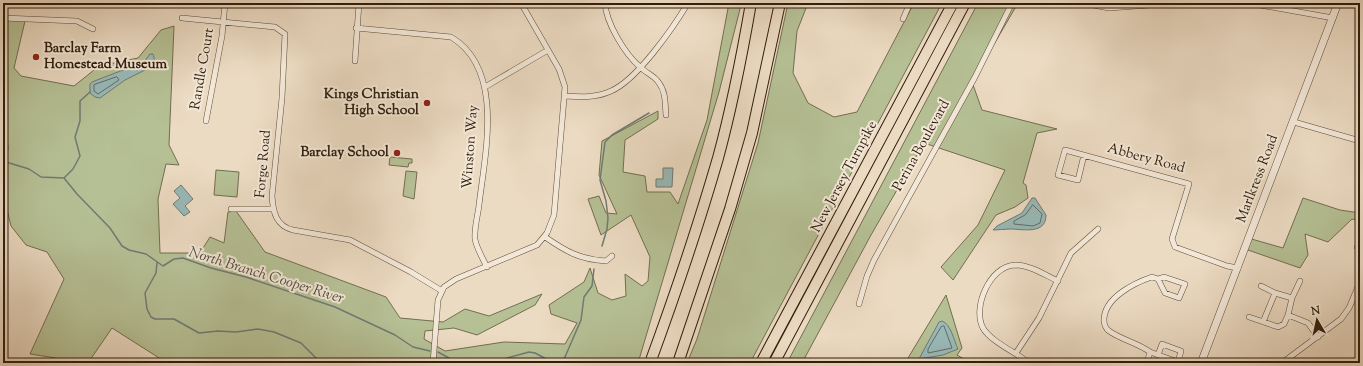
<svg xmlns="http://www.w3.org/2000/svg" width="1363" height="366" viewBox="0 0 1363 366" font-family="'Sorts Mill Goudy',serif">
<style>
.green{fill:#b6c095;stroke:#726e50}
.water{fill:#99bab9;stroke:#6f7b73}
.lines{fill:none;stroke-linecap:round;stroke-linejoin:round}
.shore{stroke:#646c62;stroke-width:1}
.stream{stroke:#6f7b73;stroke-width:1.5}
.minor-casing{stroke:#5e4c39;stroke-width:6}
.tertiary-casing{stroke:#5e4c39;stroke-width:8}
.motorway-casing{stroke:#2f1d0b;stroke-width:12}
.minor{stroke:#f3e8d8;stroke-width:5}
.tertiary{stroke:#f3e8d8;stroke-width:7}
.motorway{stroke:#ecdbc3;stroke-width:10}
.poi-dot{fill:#8f2418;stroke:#f3e8d8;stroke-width:1.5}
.labels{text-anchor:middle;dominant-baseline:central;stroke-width:4;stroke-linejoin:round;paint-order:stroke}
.poi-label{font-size:14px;font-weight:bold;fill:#2f1d0b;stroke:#f3e8d8;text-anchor:end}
.street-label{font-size:14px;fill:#2f1d0b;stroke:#f3e8d8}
.water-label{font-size:15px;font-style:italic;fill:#4f4c3f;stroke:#f3e8d8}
</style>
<rect width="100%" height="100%" fill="#ecdbc3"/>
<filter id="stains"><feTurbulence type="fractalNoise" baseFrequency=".005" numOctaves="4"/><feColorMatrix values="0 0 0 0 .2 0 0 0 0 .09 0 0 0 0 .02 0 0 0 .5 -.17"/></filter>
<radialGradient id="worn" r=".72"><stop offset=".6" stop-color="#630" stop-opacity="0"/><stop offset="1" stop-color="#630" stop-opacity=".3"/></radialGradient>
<path class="green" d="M729 3H744L743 6 741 5 719 92 638 363H167L112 328 88 363 30 354 64 279 47 252 26 245 11 226 3 193V17L25 21 14 68 21 76 74 86 99 66 138 58 161 30 174 26 169 145 179 165 166 164 158 199 160 253H200L210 237 224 243 228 212 236 211 265 252 386 297 400 318 443 322 465 309 489 316 542 294 535 305 477 335 454 328 425 331 424 339 445 351 504 342 565 344 577 323 551 314 549 305 584 282 590 268 598 293 612 300 626 296 625 274 642 286 648 281 650 257 631 215 601 235 588 199 599 196 606 213 617 214 599 175 602 141 658 111V119L625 140 623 172 645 176 647 192H670L678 204 707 120Z
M788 3H808L797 31 793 73 808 103 834 117 857 112 914 3H942L750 363H687L697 339 758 143Z
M978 3H1018L972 82 982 110 1057 129 1037 133 1023 183 1026 185 1028 198 1015 207 996 215 953 280 941 267 978 225 1005 170 924 143 871 235 802 363H787Z
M390 157 412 159V163H409L408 167 389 165Z
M216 170 239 172 237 197 214 195Z
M406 171 417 172 414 199 403 196Z
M1303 198 1340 210 1360 213V221L1352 219 1328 242 1305 234 1308 255 1300 268 1245 249 1248 238 1283 248Z
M946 295 962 348 957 355 971 363H905Z"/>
<path class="water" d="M150 54H153C155 58 154 64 151 67L125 80 100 98 95 97 90 93V84L92 82 123 70 141 66Z
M663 168H673L672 187H656V179H663Z
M181 185 193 199 185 206 190 212 184 216 173 204 180 198 174 191Z
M1032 198H1035L1046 215C1046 235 1023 229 1010 229 1004 229 999 230 993 230L997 226 1022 213Z
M942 321C951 324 954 341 958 349L943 355 919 359 939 322Z"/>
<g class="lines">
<path class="shore" d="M117 77 119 80 98 94 94 91V85Z
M1033 205 1042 214 1040 223 1033 226 1014 224V221L1025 215Z
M944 326 952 348 928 353V349L941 327Z"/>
<path class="stream" d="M3 141 8 146 6 162 29 169 41 177 64 178 77 194 110 228 122 246 129 250 146 254 163 266 174 259 183 258 211 268 246 277 335 307 395 335 413 347 430 351
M64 178 73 169 80 156 75 137 80 121V101L90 92
M602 246 607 229 608 218 606 201 600 180 605 142 612 135 649 113
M157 263 156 273 145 293 147 309 151 317 155 319H174L199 333 218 331 236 332 258 329 274 332 301 343 321 363
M438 352 458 363
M489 363 529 352 535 353 554 363
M561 363 565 357 581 320 584 297 592 286 594 269"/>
<defs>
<path id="minor" d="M605 3C606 23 625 54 640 67 646 73 655 76 659 83 666 92 665 104 666 115
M1083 3 1109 8 1177 3
M1249 3 1333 18
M3 18 77 21 93 29
M182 18 275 27 285 34 282 98 272 196C273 212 276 226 293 230L350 240 411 272 442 291
M903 19 910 3
M356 28 451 37C505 69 485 154 479 205 478 215 474 228 475 239 476 247 483 259 487 267
M355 61 359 3
M485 87 548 50
M565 96C581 97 596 98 611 91 637 80 673 28 688 3
M206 121 222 36 225 3
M1294 122 1360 141
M1084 155 1078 180 1058 175 1065 150 1189 184 1172 239 1175 247 1227 266 1238 268
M231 209H273
M545 237C567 252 579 259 606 261L612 256
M1357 247 1360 248
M1261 286 1275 293 1263 322
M1275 293 1292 298 1300 281
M3 295 5 279
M859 304 867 276 874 260 975 77 1012 3
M1288 315 1292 298
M1249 317 1278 327 1284 324 1288 315 1308 323 1318 337
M1150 352 1178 362 1181 351 1162 344 1158 355
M1016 353 1039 318 1071 253 1098 229
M433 363 438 300 444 287 456 279 537 245 547 233 554 215 565 87 559 69 521 3
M1029 363C1017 353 990 341 983 328 972 307 990 266 1015 265 1030 265 1045 275 1058 281
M1147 363 1150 352C1138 343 1122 340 1109 331 1106 329 1104 324 1104 320 1104 298 1134 283 1152 277L1158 279 1164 277 1185 284 1179 298 1165 293 1158 279
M1282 363 1341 319 1349 308 1360 282"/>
<path id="tertiary" d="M1201 363 1338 3"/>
<path id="motorway" d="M650 363C675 295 698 227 718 158 732 107 742 55 751 3
M678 363 730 209 752 133 780 3
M761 363 953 3
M774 363 965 3"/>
</defs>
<use href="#minor" class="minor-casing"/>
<use href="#tertiary" class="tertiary-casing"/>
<use href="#motorway" class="motorway-casing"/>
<use href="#minor" class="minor"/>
<use href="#tertiary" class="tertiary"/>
<use href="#motorway" class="motorway"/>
</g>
<g class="poi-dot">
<circle cx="36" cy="57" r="4"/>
<circle cx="427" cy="103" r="4"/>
<circle cx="397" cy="153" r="4"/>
</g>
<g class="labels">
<g class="poi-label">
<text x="44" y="49" text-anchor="start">Barclay Farm<tspan x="44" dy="16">Homestead Museum</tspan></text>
<text x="419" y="95">Kings Christian<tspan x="419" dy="16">High School</tspan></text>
<text x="389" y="153">Barclay School</text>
</g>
<g class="street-label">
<text transform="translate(203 69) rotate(-80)">Randle Court</text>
<text transform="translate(922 146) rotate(-61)">Perina Boulevard</text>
<text transform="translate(471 147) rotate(-86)">Winston Way</text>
<text transform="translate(1146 159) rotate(15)">Abbery Road</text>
<text transform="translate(264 164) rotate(-85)">Forge Road</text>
<text transform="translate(845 177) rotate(-62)">New Jersey Turnpike</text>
<text transform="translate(1258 179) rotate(-69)">Marlkress Road</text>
</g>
<g class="water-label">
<text transform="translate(266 276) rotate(17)">North Branch Cooper River</text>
</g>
</g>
<rect width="1363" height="366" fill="none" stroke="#ecdbc3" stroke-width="16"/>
<rect x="4" y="4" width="1355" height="358" fill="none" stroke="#2f1d0b" stroke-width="2"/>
<rect x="8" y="8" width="1347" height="350" fill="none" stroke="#2f1d0b"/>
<g transform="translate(1317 320) rotate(351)" stroke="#f3e8d8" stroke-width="3" paint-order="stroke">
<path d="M0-3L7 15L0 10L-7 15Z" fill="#2f1d0b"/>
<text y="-6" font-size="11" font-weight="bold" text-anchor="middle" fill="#2f1d0b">N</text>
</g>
<rect width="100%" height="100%" filter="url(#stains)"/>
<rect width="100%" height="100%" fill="url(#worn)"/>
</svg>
